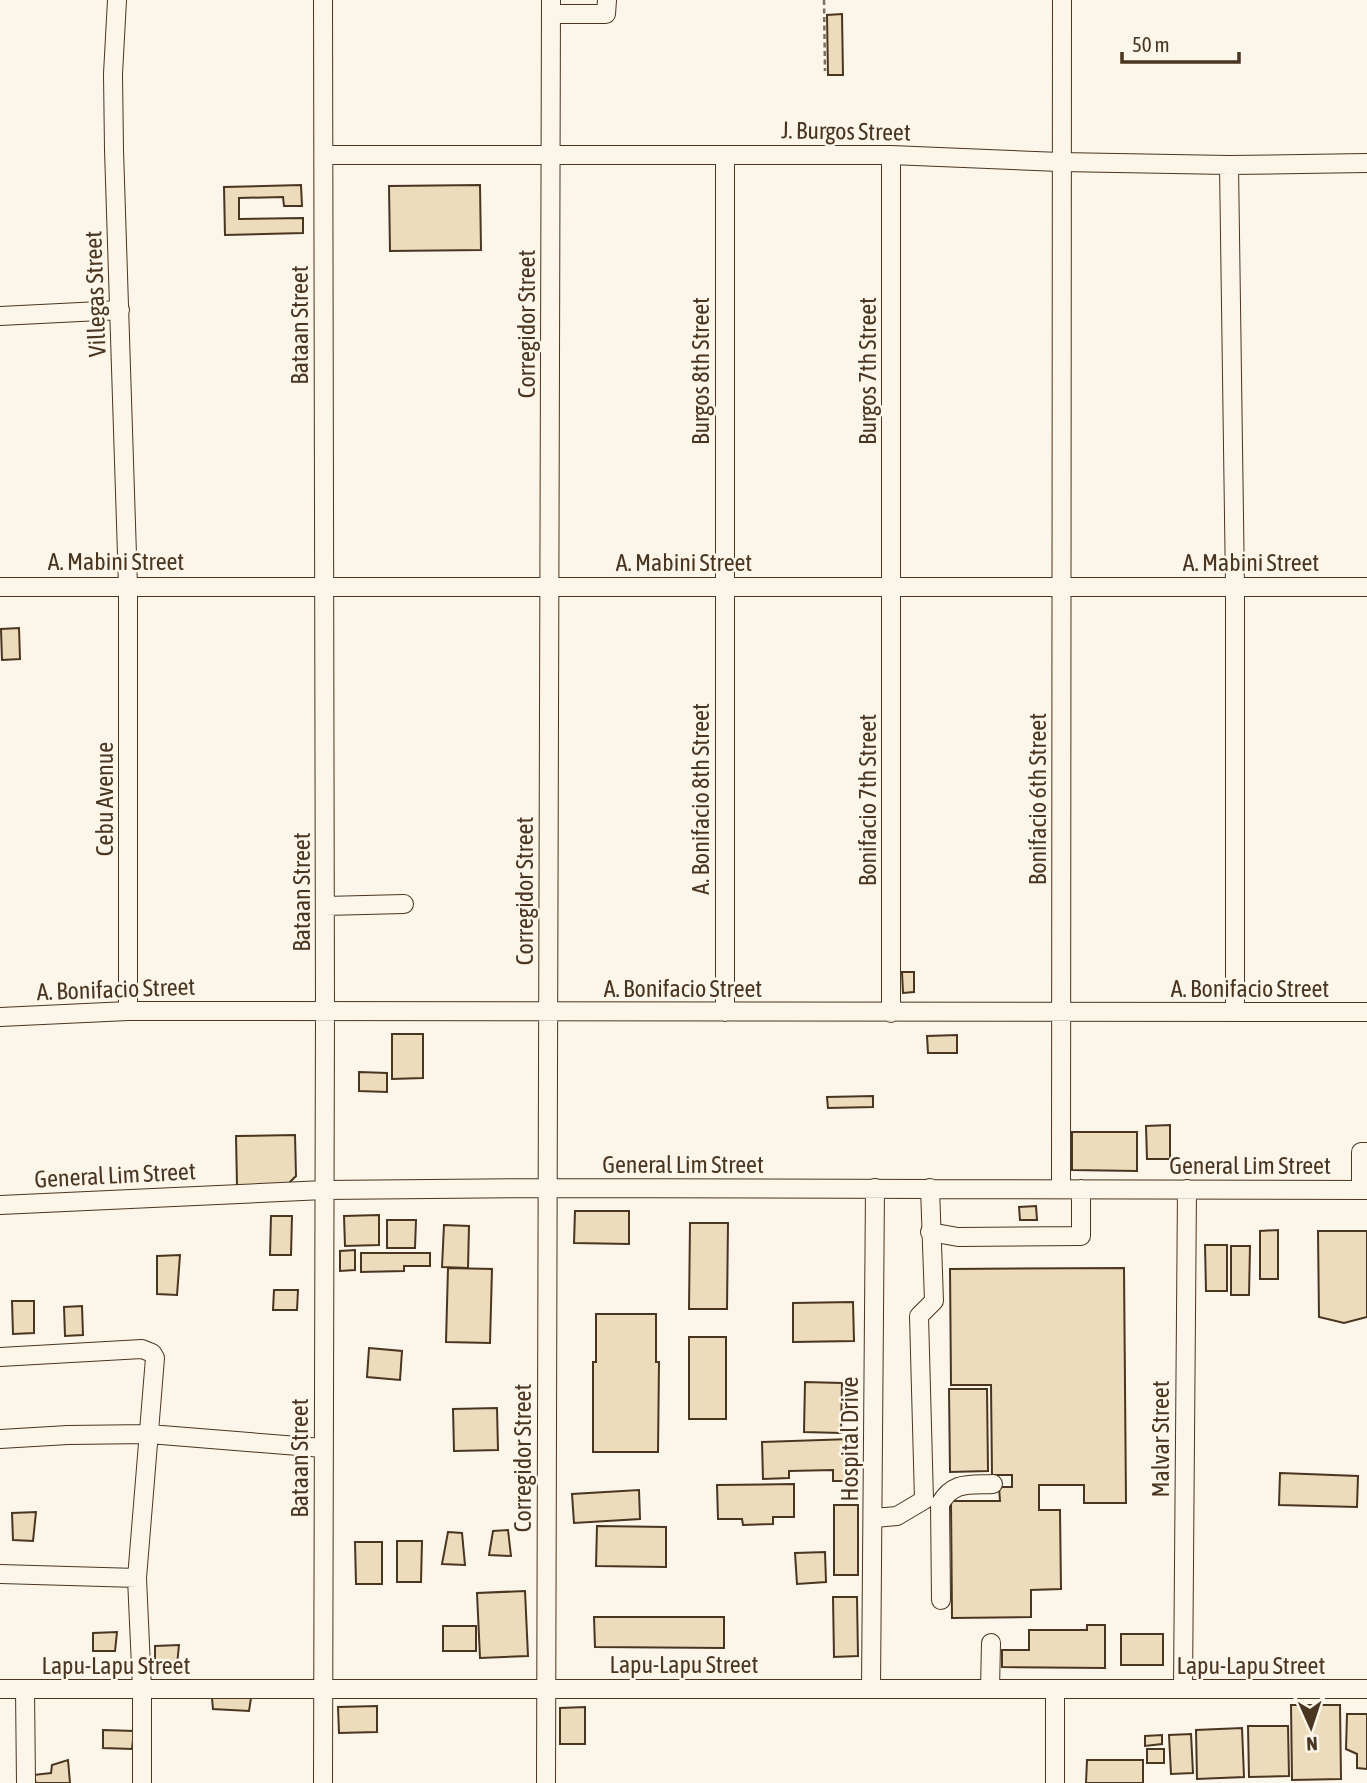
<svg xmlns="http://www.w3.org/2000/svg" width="1367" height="1783" viewBox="0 0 1367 1783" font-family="'Asap Condensed',sans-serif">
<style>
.building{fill:#ecdcbc;stroke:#4a3520;stroke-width:2}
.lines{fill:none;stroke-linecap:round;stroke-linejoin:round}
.minor-casing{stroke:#4a3520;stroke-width:20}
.path{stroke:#7f6f5c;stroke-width:2.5;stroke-dasharray:5 3.5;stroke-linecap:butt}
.minor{stroke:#fbf6e9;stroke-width:18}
.labels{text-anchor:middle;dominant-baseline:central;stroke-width:5;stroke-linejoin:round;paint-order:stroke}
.street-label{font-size:24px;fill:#4a3520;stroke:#fbf6e9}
</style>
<rect width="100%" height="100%" fill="#fbf6e9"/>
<path class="building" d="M842 14 843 75H828L827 15Z
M301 185 302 206H284L283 197 239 198V219L303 218V233L225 235 224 187Z
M480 185 481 250 390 251 389 186Z
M19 628 20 659 2 660 1 629Z
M902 972H914V992L903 993Z
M392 1034H423V1078L392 1079Z
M957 1035V1053H928L927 1036Z
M359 1072 387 1073V1092L359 1091Z
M873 1096V1107L828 1108 827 1097Z
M1170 1125V1159H1147L1146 1126Z
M1072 1132H1137V1171L1072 1170Z
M295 1135 296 1176 287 1185 237 1186 236 1136Z
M1036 1206 1037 1220H1020L1019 1207Z
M575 1211H629V1244L574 1243Z
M379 1215V1245L345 1246 344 1216Z
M271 1216H292L291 1255H270Z
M387 1220H416L415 1248H387Z
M690 1223H728L727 1309H689Z
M444 1225 469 1226 468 1268 442 1267Z
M1278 1230V1279H1260V1231Z
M1318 1231H1367V1317L1344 1323 1319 1317Z
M1205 1245H1227V1291H1206Z
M1231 1246H1250L1249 1295H1231Z
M355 1250V1270L340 1271V1251Z
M361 1253H430V1266H404V1271L361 1272Z
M180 1255 177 1295 157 1294V1256Z
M448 1268 492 1269 490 1343 446 1342Z
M1124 1268 1126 1503H1084V1485H1039V1510H1060L1061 1589 1031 1590V1617L952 1618 951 1501H1000L999 1487H1012V1475H992L991 1385H951L950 1269Z
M274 1290H298L297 1310H273Z
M12 1301H34V1333L13 1334Z
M853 1302 854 1341 793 1342V1303Z
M82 1306 83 1335 65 1336 64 1307Z
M596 1314H656V1362H659L658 1452H593V1362H596Z
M689 1337H726V1419H689Z
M369 1348 402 1351 400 1380 367 1377Z
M805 1382 842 1383 841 1433 804 1432Z
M949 1389H987L988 1471 950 1472Z
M497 1408 498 1450 454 1451 453 1409Z
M851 1439 852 1481H833V1470L789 1471V1478L763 1479 762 1442Z
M1280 1473 1358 1476 1357 1507 1279 1505Z
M794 1484V1517H773V1524L743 1525 742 1519H718L717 1485Z
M639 1490 640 1519 574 1523 572 1494Z
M834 1505H858V1575H834Z
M36 1512 33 1541 13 1540 12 1513Z
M597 1526 666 1527V1567L596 1566Z
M508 1530 511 1556 489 1555 493 1531Z
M448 1532 462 1533 465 1565 442 1564Z
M397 1541H422L421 1582H397Z
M355 1542H382V1584H356Z
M825 1552 826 1582 797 1584 795 1553Z
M525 1591 528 1656 480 1658 477 1593Z
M833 1597H857L858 1656 834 1657Z
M594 1617H724V1648L595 1647Z
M1087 1625H1105V1668L1002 1667V1650H1029V1630H1087Z
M443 1626H476V1651H443Z
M117 1632 115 1651H93V1633Z
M1121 1634H1163V1665H1121Z
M179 1645 177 1665 155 1664V1646Z
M212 1698H251L249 1711 213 1709Z
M1291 1705H1340L1341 1779 1292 1780Z
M377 1706V1732L339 1733 338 1707Z
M585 1707V1744H560V1708Z
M1347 1714H1367V1769L1357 1768V1754L1346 1749Z
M1248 1726H1288L1289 1776 1249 1777Z
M1242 1728 1244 1777 1197 1779 1196 1730Z
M103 1730 134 1731 132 1749 103 1748Z
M1191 1734 1193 1773 1171 1774 1169 1735Z
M1162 1735V1744L1145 1746V1736Z
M1147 1749H1164V1763H1147Z
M68 1760 70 1783H36L33 1775 51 1773 52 1765Z
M1087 1760H1143V1783H1086Z"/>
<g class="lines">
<defs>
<path id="minor" d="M117 0 113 74 114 150 128 586V1011
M551 14H606L607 0
M324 155H891L1060 162 1229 165 1367 163
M1229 165 1235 587V1012
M0 316 120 310
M0 587H1367
M325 906 404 904
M725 1012V155
M891 1013V155
M0 1017 128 1011 1367 1012
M1061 1189 1062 0
M1361 1190V1152H1367
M0 1205 324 1190 547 1188 1367 1190
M930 1232 958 1237 1081 1236V1189
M0 1357 142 1349 152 1353 155 1358 137 1578 142 1689V1783
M0 1439 68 1435 149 1434 323 1448
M924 1500 919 1316 934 1301 930 1188
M874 1518 897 1516 924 1500
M0 1574 137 1578
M941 1600 940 1504C953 1481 969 1485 993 1484
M0 1689H1367
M25 1689 26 1783
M871 1689 875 1188
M990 1689 991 1643
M1183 1689 1187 1189
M323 1783 325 1011 323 0
M546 1783 551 0
M1055 1783V1689"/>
</defs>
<use href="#minor" class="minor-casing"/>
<path class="path" d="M824 0 825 71"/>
<use href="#minor" class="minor"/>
</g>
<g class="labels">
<g class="street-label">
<text transform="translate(846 131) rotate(1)">J. Burgos Street</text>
<text transform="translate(95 294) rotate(-92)">Villegas Street</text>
<text transform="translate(526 324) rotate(-90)">Corregidor Street</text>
<text transform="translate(299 325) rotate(-90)">Bataan Street</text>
<text transform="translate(700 371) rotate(-90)">Burgos 8th Street</text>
<text transform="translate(867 371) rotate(-90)">Burgos 7th Street</text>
<text x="116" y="561">A. Mabini Street</text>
<text x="684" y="562">A. Mabini Street</text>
<text x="1251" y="562">A. Mabini Street</text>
<text transform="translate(104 799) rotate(-90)">Cebu Avenue</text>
<text transform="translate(700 799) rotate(-90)">A. Bonifacio 8th Street</text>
<text transform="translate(1037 799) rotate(-90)">Bonifacio 6th Street</text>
<text transform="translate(867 800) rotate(-90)">Bonifacio 7th Street</text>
<text transform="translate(524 891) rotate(-90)">Corregidor Street</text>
<text transform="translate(301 892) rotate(-90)">Bataan Street</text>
<text x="683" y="988">A. Bonifacio Street</text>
<text x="1250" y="988">A. Bonifacio Street</text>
<text transform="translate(116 989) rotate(-2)">A. Bonifacio Street</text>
<text x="683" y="1164">General Lim Street</text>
<text x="1250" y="1165">General Lim Street</text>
<text transform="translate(115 1175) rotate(-3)">General Lim Street</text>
<text transform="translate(849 1439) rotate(-90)">Hospital Drive</text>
<text transform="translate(1160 1439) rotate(-90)">Malvar Street</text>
<text transform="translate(299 1458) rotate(-90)">Bataan Street</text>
<text transform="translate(522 1458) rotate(-90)">Corregidor Street</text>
<text x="684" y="1664">Lapu-Lapu Street</text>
<text x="116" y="1665">Lapu-Lapu Street</text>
<text x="1251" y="1665">Lapu-Lapu Street</text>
</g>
</g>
<g transform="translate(1311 1727) rotate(177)" stroke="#fbf6e9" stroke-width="5" paint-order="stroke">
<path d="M0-5L12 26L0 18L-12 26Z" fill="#4a3520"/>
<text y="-10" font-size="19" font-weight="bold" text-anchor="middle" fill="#4a3520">N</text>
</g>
<path d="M1122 52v10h117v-10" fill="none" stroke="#4a3520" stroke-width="3.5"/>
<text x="1132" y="52" font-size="21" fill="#4a3520" stroke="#fbf6e9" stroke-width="5" paint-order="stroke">50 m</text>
</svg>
